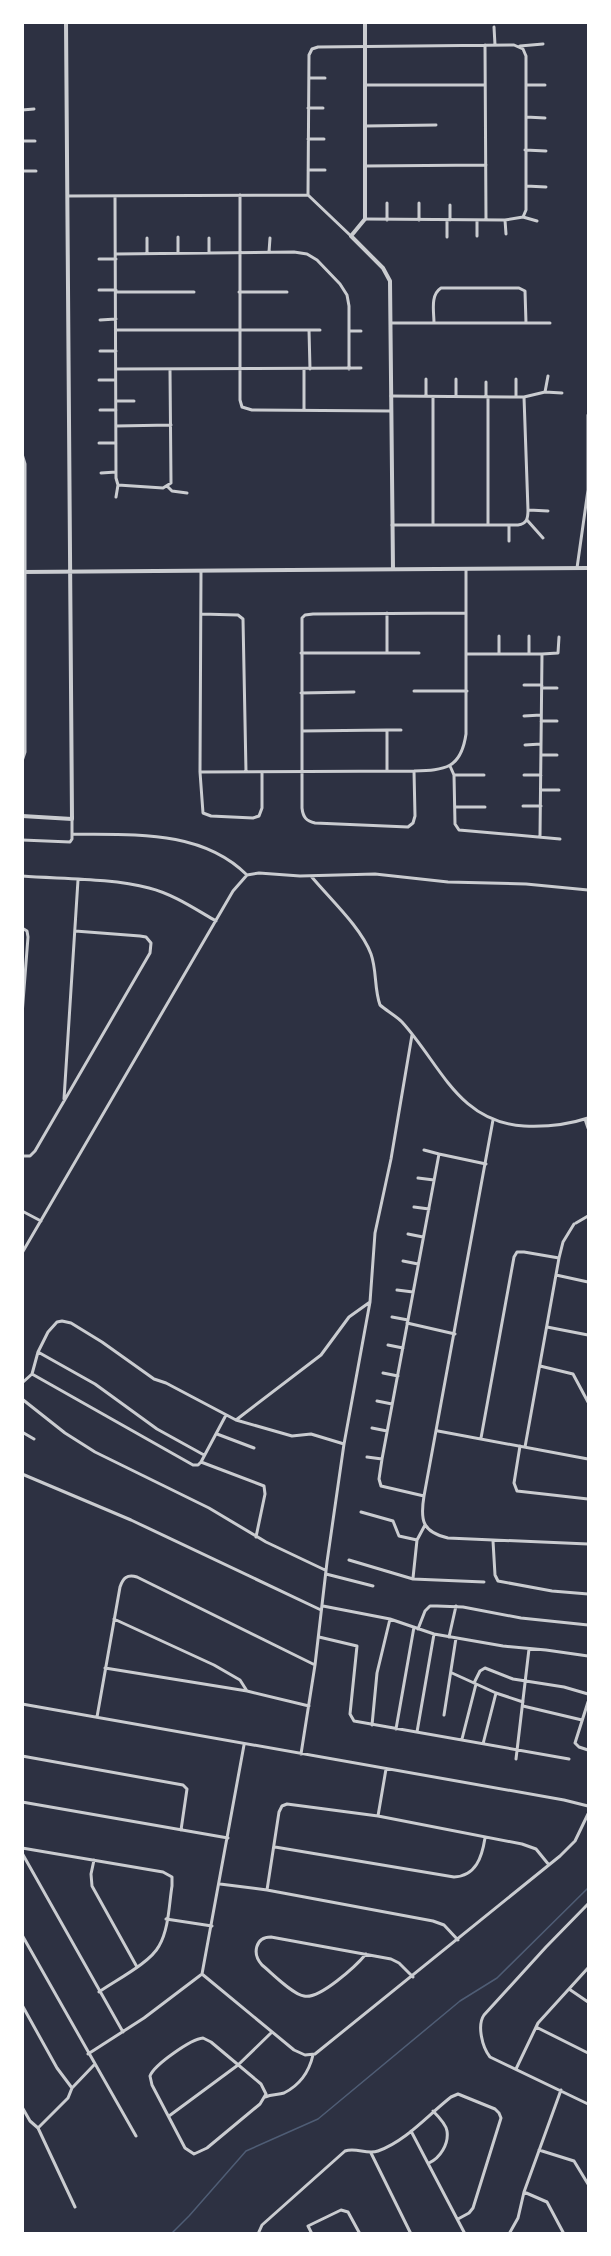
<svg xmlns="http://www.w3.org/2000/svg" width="611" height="2256" viewBox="0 0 611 2256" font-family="Lato,sans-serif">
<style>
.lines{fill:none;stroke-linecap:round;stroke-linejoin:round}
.stream{stroke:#4f5d75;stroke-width:1.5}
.minor{stroke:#caccd0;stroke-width:3}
.tertiary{stroke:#caccd0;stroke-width:4}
</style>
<rect width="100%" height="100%" fill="#2d3142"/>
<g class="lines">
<path class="stream" d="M171 2234 189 2216 246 2151 318 2119 460 2001 497 1978 588 1888"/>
<path class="minor" d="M494 27 495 45
M485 45 486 220
M520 46 543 44
M309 78H325
M365 85H485
M526 85H545
M308 108H323
M22 110 34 109
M526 117 545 118
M366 126 436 125
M308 139H324
M22 141H35
M525 150 546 151
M366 166 486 165
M308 170H325
M22 171H36
M526 186 546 187
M240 195V400L242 407 252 410 391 411
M308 195 309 55 312 49 318 47 514 45 523 49 526 56V210L523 217
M68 196 308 195 351 236
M115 196 116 478 118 485 116 497
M419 203V220
M365 219 505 220 523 217 537 221
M387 220V203
M450 220V205
M505 220 506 234
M447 221V237
M477 236V220
M209 238V252
M269 252 270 238
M147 253V238
M178 253V237
M116 254 294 252 307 254 317 260 340 284 347 295 349 306V369
M99 259H116
M99 290H116
M116 292H194
M239 292H287
M100 320 116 319
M391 323H550
M434 323C434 312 430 295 441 288H519L525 291 526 323
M116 330H309L310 369
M309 330H320
M349 331H361
M100 351H116
M116 369 361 368
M516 379V396
M99 380H115
M545 392 548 376
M391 396 524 397 528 510C528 518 527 524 518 525H392
M426 396V379
M456 396V379
M486 396V382
M433 397V524
M488 397V524
M524 397 545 392 562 393
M116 401H134
M100 410H116
M304 410V370
M116 426 171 425
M99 443H116
M22 454 25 464V752L22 761
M101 473 116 472
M118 485 163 488 171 483 170 370
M168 487 172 491 187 493
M529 510 548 511
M527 520 543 538
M509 541V525
M577 568 588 490V415
M201 571 200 772 203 813 211 816 253 818 259 816 262 808V772
M201 614 238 615 243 619 246 772
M301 653H387V613
M387 653H419
M467 654H542L540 837
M499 654V636
M529 654V636
M542 654 558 653 559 637
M524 685H542
M542 688H557
M414 691H467
M301 693 354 692
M524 716 541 715
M541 721H557
M387 730H401
M302 731 387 730V771
M525 745 541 744
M541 755H557
M450 766 454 775 455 824 459 830 560 839
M414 771 415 816 413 823 408 827 315 823C306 821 303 817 302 808V618L305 615 313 614 466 613
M200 772 414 771C445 770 461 769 466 734V569
M454 775H484
M524 775H541
M541 790H559
M523 806H541
M455 807H485
M72 834C132 835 201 829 247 875
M22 840 70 842 72 839V819
M22 876C62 879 111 878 149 888 173 894 195 909 216 921
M311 876C329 898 361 927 371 954 377 971 374 988 380 1005 387 1011 395 1015 402 1022 441 1065 458 1122 524 1126 546 1127 567 1125 588 1118
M22 928 27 931 28 937 22 1015
M64 1099 78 880
M585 1119 588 1128
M493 1120 424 1496C420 1520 422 1532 448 1538L588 1544
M424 1150 439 1154
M22 1156H30L35 1151 150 953 151 943 146 937 140 936 75 931
M418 1178 434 1180
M414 1207 429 1209
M22 1211 41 1221
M576 1223 588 1216
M408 1234 423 1237
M22 1253 233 891 247 875 259 873 300 876 375 874 448 882 526 884 588 890
M403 1261 418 1264
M556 1275 588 1282
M397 1290 413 1292
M392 1317 408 1320
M407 1323 455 1334
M547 1327 588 1335
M388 1345 403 1348
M540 1366 573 1374 588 1402
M383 1373 398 1376
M32 1374 193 1465H198L201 1462
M22 1383 32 1374 38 1352
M22 1399 65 1433 95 1452 209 1508 266 1542 325 1570
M377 1401 392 1404
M226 1415 201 1462 264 1486 265 1494 256 1537
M236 1420 292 1436 311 1434 344 1444
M372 1428 387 1431
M438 1431 588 1459
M22 1432 34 1439
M217 1434 254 1448
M481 1438 514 1257 517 1252H524L559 1258
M520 1446 514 1483 517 1491 588 1499
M525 1447 559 1258 563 1242 574 1224
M204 1455 157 1429 95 1384 38 1352 48 1332 57 1322 62 1321 71 1323 102 1342 154 1379 166 1383 236 1420 321 1355 349 1317 370 1302
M367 1457 382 1459
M22 1474 131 1520 321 1610
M424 1496 381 1486 379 1479 382 1459 439 1154 486 1164
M361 1512 393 1521 399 1536 417 1540
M493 1541 495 1575 498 1581 552 1591 588 1594
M349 1560 413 1579 484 1582
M326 1574 373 1586
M413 1578 417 1540 425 1525
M323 1606 390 1619 434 1634 503 1646 546 1650 588 1656
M114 1619 214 1665 240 1680 247 1691
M418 1629 425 1611 430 1606H437L463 1607 521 1618 588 1625
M319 1637 357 1646 350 1714 354 1721 569 1759
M449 1637 456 1606
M105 1668 247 1691 309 1706
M452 1673 496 1693 523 1702
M474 1683 480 1671 485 1668 513 1679 564 1687 588 1694
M588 1702 575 1743 579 1747 588 1750
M22 1704 564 1800 588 1806
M523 1706 582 1720
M444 1715 456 1638
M97 1717 120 1587C123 1578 127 1574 137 1577L315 1665
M372 1725 377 1673 390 1619
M396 1729 414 1627
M417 1732 434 1634
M462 1739 476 1684
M483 1744 496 1693
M301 1754 315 1665 327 1562 344 1444 370 1302 375 1233 391 1159 412 1035
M22 1756 183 1785 187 1789 181 1830
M516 1759 529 1649
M22 1802 228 1838
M378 1816 386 1769
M275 1847 454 1877C476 1876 482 1857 485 1838
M22 1848 163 1872 172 1877V1886C169 1904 169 1929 159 1946 150 1963 116 1980 99 1992
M22 1853 123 2032
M94 1860 91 1874 92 1886 137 1967
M220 1884 267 1890 433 1921 444 1925 458 1940
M267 1890 279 1812 282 1806 287 1804 378 1816 522 1844 536 1849 549 1865
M588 1904 546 1947 484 2015C477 2025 482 2047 490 2057L588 2104
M166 1919 212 1926
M22 1935 136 2136
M366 1954C356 1966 319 2000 304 1996 292 1994 272 1973 262 1965 252 1954 255 1937 271 1937L391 1959 399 1963 413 1977
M202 1974 294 2050 305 2055 315 2054 560 1856 575 1841 588 1814
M569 1989 588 2002
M22 2005 57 2068 72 2088 94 2065
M536 2027 588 2053
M203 2038 211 2042 261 2084 266 2094 260 2104 207 2148 194 2154 185 2148 152 2085 150 2076C154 2065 191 2039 203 2038Z
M88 2054 144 2018 202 1974 244 1745
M516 2069 538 2023 588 1968
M265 2097C272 2094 278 2095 284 2093 300 2085 309 2072 313 2055
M22 2107 30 2121 38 2128 75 2207
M169 2116 238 2065 271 2033
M38 2128 68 2098 72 2088
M411 2131 465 2234
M539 2150 574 2161 588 2184
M371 2153 411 2234
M429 2163C440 2158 449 2144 447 2131 446 2124 438 2116 433 2111
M524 2192 547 2202 564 2234
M258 2234 262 2225 345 2151C356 2147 367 2155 378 2151 406 2141 428 2115 451 2097L458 2094 495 2109 499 2113 501 2118 473 2208 469 2213 458 2219
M312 2234 308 2226 341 2210 348 2212 360 2234
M509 2234 518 2218 524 2192 561 2090"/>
<path class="tertiary" d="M365 22V219L351 236 383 268 390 281 393 569
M22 572 588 568
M22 816 72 819 66 22"/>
</g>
<rect width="611" height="2256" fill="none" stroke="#ffffff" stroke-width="48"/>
</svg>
